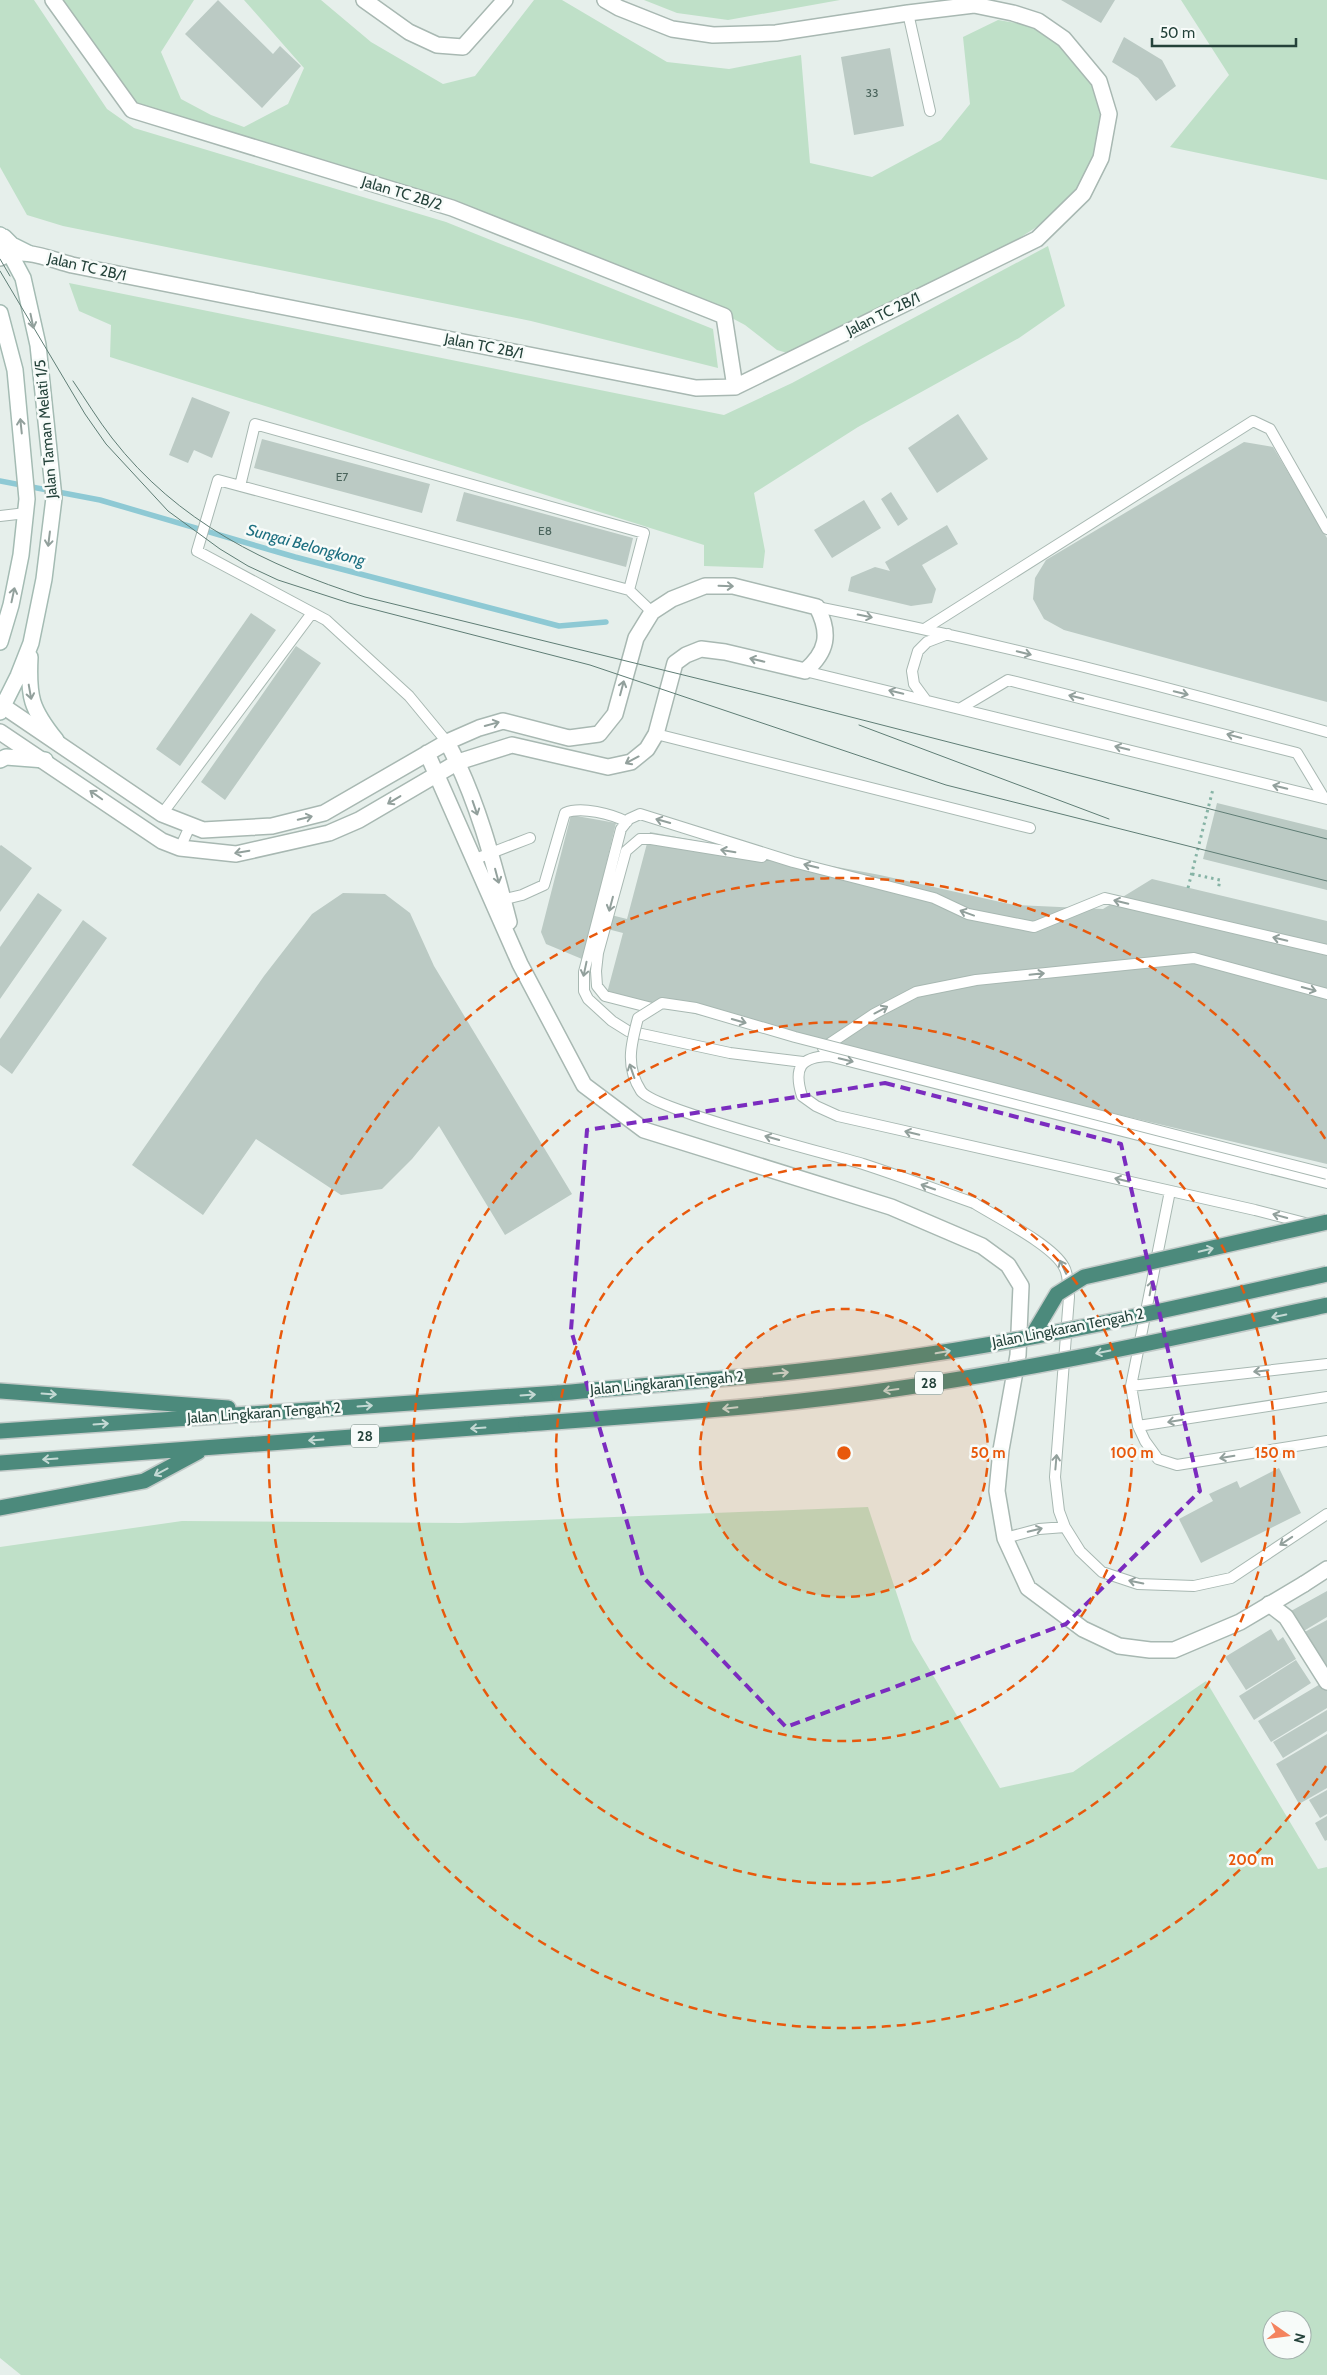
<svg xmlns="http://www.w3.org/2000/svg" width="1327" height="2375" viewBox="0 0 1327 2375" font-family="Cabin,sans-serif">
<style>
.green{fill:#bfe0c8;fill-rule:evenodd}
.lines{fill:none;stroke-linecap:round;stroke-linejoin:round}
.stream{stroke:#8ec9d4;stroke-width:5.5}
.building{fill:#bbcac4}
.service-casing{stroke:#a8b8b2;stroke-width:12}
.minor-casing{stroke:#a8b8b2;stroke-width:18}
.tertiary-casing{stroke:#a8b8b2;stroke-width:18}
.secondary-casing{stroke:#a4bbb3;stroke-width:18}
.trunk-casing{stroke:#c2cac8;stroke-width:18}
.path{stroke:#86b3a5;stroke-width:3;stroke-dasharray:2.5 4;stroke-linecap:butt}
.service{stroke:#fff;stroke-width:10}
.minor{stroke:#fff;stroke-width:15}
.tertiary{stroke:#fff;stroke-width:15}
.secondary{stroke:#fff;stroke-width:15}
.trunk{stroke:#4c8a7c;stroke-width:15}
.tram{stroke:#5f7d75;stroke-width:1}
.service-bridge-casing{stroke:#a8b8b2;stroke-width:12;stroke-linecap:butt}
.trunk-bridge-casing{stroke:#c2cac8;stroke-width:18;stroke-linecap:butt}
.service-bridge{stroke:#fff;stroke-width:10}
.trunk-bridge{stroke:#4c8a7c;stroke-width:15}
.oneway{stroke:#92a09c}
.oneway2{stroke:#c4d9d4}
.marked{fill:none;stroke:#7b2cbf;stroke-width:4;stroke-dasharray:10 6;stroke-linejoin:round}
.ring{fill:none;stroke:#e8590c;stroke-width:2.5;stroke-dasharray:9 6}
.labels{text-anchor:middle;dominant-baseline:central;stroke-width:5;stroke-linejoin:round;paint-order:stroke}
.number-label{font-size:12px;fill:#4a645c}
.shield{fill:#f7fbf9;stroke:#637a73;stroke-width:1}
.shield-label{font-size:14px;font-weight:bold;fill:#24423a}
.street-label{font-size:15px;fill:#24423a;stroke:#f7fbf9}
.water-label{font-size:16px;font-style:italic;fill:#1c6f80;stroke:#f7fbf9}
.centre{fill:#e8590c;stroke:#f7fbf9;stroke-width:2.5}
.ring-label{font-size:15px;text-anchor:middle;font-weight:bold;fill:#e8590c;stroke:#f7fbf9;stroke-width:5;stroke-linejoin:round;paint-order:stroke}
</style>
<rect width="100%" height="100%" fill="#e6efeb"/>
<path class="green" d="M0 0H34L107 109 134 128 446 222 713 329 718 368 531 321 63 226 27 215 0 167Z
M52 0H194L161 52 181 99 211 115 244 127 288 104 304 68 244 0H321L371 42 443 84 475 76 534 0H562L667 62 729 69 801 55 810 163 872 177 941 140 970 104 963 37 998 20 1047 28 1087 66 1102 114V160L1060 212 1001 250 801 357 777 350 745 325 683 292 429 196 152 113 117 96Z
M644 0H840L728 20 677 13Z
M1181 0H1327V180L1170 147 1229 75Z
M1048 246 1065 306 1019 338 858 427 754 493 765 551 763 568 704 566V545L110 357 111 325 79 311 69 283 724 415 792 383Z
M868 1507 912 1640 1000 1788 1073 1772 1206 1681 1318 1869 1327 1867V2375H21L0 2358V1547L182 1521 461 1523ZM1272 2320H1302V2350H1272Z"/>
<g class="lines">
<path class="stream" d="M0 481 100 500 295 557 559 626 606 622"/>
</g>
<path class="building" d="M218 0 273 54 280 46 301 66 262 108 185 34Z
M1061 0H1115L1101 23Z
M1124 37 1162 60 1176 86 1156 101 1138 78 1112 62Z
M890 48 904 126 854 135 841 57Z
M192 397 230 412 212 458 194 450 188 463 169 455Z
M958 414 988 459 937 493 908 448Z
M262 439 430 484 422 513 254 468Z
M1244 442 1273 447 1327 538V702L1064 630 1044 619 1033 599 1035 578 1046 560Z
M464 492 633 538 626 567 456 521Z
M891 492 908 519 898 526 881 499Z
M864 500 881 528 832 558 814 530Z
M947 525 958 544 922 565 936 589 932 603 911 606 848 591 851 577 875 567 890 571 885 562Z
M251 613 276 630 180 766 156 749Z
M296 646 321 663 225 800 201 782Z
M1217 803 1327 830V890L1203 859Z
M571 815 616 823 595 911 627 919 650 832 880 875 1014 905 1103 909 1152 879 1327 921V1164L607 993 623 933 592 925 582 959 546 944 541 932Z
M1 845 32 868 0 912V846Z
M38 893 62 910 0 999V947Z
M343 893 385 894 410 913 434 966 572 1194 505 1235 439 1126 412 1159 382 1189 341 1195 256 1139 203 1215 132 1165 264 976 312 914Z
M83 920 107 938 12 1074 0 1065V1039Z
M1279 1468 1301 1513 1201 1563 1179 1519 1213 1501 1209 1494 1237 1481 1240 1488Z
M1327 1591V1617L1302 1632 1291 1611Z
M1327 1620V1675L1301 1634Z
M1271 1629 1278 1641 1283 1637 1296 1659 1246 1690 1225 1657Z
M1296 1660 1311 1683 1254 1720 1239 1696Z
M1322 1683 1327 1691V1708L1271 1742 1258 1721Z
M1327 1710V1731L1283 1758 1273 1742Z
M1327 1734V1788L1299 1804 1276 1764Z
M1327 1790V1814L1320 1818 1309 1800Z
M1327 1816V1840L1325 1841 1315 1823Z"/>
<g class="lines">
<defs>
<path id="service" d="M908 13 930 111
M240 486 255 424 644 533 629 590
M0 516 26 513
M817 607C989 641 1159 684 1327 732
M926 628 1253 421 1270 429 1327 529
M805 671 1327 799
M925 699 914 684 912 671 918 651 927 642 948 634
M961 708 1008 680 1297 753 1324 798
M656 734 1030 828
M447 742 409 696 326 620 197 551 218 480 629 590 652 612
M162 814 312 613
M180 848 190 826
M473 860 530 838
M497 901 522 895 544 885 565 813C581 806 612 814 627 822
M652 1008 605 996 597 986 596 971 598 953 626 851 640 839H651L762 857
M823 1048 874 1014 916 992 976 980 1194 958 1327 994
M803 1062 730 1053 628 1031 612 1021 588 999 584 991V972L621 829 629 819 640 814 793 862 934 898 968 914 1034 927 1105 898 1327 950
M1170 1191 1131 1386 1138 1426 1145 1441 1158 1459 1177 1465 1327 1441
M974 1203C996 1217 1053 1245 1064 1267 1069 1275 1068 1288 1069 1297L1055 1477 1059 1511 1065 1527 1080 1551 1102 1572 1138 1584 1194 1586 1231 1578 1327 1514
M1309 1224 1255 1210 838 1116 816 1106 802 1096C793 1067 801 1057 829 1056L1327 1183
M1131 1386 1327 1364
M1138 1426 1327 1397
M1005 1538 1039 1529 1065 1527"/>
<path id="minor" d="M53 0 132 110 452 208 724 316 735 387
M364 0 409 32 437 45 463 47 505 0
M0 258C22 246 49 259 72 265L696 388 735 387 1037 239 1083 194 1101 158 1109 114 1099 81 1064 39 1038 21 1013 13 974 5 908 13 776 33 713 35 672 29 619 8 605 0
M1304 1584 1327 1569
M1269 1604 1286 1617 1327 1682"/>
<path id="tertiary" d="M0 704 162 814 203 830 272 826 324 813 447 742 479 728 503 721 569 738 599 734 615 714 636 638 652 612 672 599 705 586H733L817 607C831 634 827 652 805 671L725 652 701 649 686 655 675 663 656 734 647 749 631 762 608 767 512 745 458 762 359 820 329 833 236 854 180 848 162 841 0 732
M447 742C477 798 493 860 509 922
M427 753 520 964 584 1085 644 1130 891 1207 982 1246 1008 1265 1021 1286 1018 1355 1001 1450 997 1491 1005 1538 1028 1588 1083 1629 1119 1646 1150 1650H1174L1240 1622 1304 1584"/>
<path id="secondary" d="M0 235 23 278 38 345 54 498 44 579 31 643 18 676 0 712
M4 237 12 245 28 253
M0 313 15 370 27 499 21 555 11 605 0 642
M30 657C28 697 31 709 56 740
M0 760 6 757 45 760"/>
<path id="trunk" d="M0 1391 228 1408
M0 1431 559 1393
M0 1463 526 1424
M0 1508 144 1481 198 1452"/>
</defs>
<use href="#service" class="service-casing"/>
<use href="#minor" class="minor-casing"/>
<use href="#tertiary" class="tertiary-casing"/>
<use href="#secondary" class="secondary-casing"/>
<use href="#trunk" class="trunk-casing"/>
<path class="path" d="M1192 874 1220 880 1218 890
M1188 888 1213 789"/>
<use href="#service" class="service"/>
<use href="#minor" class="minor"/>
<use href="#tertiary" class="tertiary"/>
<use href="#secondary" class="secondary"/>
<use href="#trunk" class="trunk"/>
<path class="tram" d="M0 259 10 276
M0 271 85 414 106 444 168 511 220 549 248 566 278 580 349 603 590 665 946 785 1327 881
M73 381C86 400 98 420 112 438 177 522 267 566 365 597L765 695 1327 839
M859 725 1109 819"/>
<defs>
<path id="service-bridge" d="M974 1203C937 1190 900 1176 863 1164 829 1154 654 1110 641 1091 625 1067 631 1044 638 1018L662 1003 696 1008 795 1037 1327 1174"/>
<path id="trunk-bridge" d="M1032 1336 1057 1294 1084 1277 1327 1222
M559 1393C672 1383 785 1375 897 1359 1042 1339 1185 1306 1327 1274
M526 1424C649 1415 773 1407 895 1389 1040 1368 1184 1336 1327 1305"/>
</defs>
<use href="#service-bridge" class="service-bridge-casing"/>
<use href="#trunk-bridge" class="trunk-bridge-casing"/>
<use href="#service-bridge" class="service-bridge"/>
<use href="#trunk-bridge" class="trunk-bridge"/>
</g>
<defs><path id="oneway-shaft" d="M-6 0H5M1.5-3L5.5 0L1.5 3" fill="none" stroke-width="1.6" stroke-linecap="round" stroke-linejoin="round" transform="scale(1.25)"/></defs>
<g class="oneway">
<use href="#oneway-shaft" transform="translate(32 321) rotate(78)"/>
<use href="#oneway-shaft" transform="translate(21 426) rotate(-96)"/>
<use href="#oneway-shaft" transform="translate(49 539) rotate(97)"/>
<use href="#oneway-shaft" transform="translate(726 586) rotate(2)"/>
<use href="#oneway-shaft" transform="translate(13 595) rotate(-78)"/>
<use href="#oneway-shaft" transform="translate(865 616) rotate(11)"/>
<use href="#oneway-shaft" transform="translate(1024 653) rotate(14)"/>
<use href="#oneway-shaft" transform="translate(757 660) rotate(-167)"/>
<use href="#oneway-shaft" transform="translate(622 688) rotate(-75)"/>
<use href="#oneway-shaft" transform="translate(30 692) rotate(80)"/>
<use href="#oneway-shaft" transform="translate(896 692) rotate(-167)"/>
<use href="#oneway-shaft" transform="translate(1181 693) rotate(14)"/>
<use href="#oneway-shaft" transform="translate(1076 697) rotate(-166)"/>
<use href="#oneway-shaft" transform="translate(492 724) rotate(-15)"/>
<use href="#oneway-shaft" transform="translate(1234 736) rotate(-165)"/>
<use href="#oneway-shaft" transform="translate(1122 748) rotate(-166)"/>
<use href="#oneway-shaft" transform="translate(632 760) rotate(152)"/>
<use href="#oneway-shaft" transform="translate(1280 787) rotate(-166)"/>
<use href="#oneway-shaft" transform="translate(96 795) rotate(-145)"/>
<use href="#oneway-shaft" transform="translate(394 800) rotate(149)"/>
<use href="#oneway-shaft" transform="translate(475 808) rotate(71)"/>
<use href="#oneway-shaft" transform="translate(305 818) rotate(-14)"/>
<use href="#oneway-shaft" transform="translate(663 821) rotate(-164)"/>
<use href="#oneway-shaft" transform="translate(728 851) rotate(-171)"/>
<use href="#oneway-shaft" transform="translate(242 852) rotate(170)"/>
<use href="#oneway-shaft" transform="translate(811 866) rotate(-166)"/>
<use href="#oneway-shaft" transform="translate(497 876) rotate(75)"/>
<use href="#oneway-shaft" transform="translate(1121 902) rotate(-167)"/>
<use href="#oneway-shaft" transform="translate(611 904) rotate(105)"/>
<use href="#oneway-shaft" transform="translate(967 913) rotate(-160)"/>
<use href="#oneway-shaft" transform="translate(1280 939) rotate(-167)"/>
<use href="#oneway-shaft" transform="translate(585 969) rotate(102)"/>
<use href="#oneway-shaft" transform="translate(1037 974) rotate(-6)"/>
<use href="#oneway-shaft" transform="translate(1309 989) rotate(15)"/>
<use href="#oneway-shaft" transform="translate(881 1010) rotate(-28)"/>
<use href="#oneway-shaft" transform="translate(739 1021) rotate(16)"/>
<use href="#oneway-shaft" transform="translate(846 1060) rotate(14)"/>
<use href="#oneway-shaft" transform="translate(632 1071) rotate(-109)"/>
<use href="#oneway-shaft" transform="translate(912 1133) rotate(-167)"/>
<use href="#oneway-shaft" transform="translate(772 1138) rotate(-164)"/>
<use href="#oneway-shaft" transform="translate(1122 1180) rotate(-167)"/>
<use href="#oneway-shaft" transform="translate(928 1187) rotate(-161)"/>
<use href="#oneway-shaft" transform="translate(1280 1216) rotate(-165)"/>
<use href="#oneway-shaft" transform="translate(1063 1267) rotate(-115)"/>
<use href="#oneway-shaft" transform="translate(1151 1288) rotate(-79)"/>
<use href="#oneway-shaft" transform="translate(1261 1371) rotate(174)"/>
<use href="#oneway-shaft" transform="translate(1175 1421) rotate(171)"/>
<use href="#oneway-shaft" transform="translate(1227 1457) rotate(171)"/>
<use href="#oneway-shaft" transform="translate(1056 1462) rotate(-85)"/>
<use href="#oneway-shaft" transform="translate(1035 1530) rotate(-13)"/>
<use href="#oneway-shaft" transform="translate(1286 1541) rotate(146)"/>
<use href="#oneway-shaft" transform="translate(1136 1582) rotate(-168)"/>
</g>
<g class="oneway2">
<use href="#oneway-shaft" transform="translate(1206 1250) rotate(-13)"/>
<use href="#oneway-shaft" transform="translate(1279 1316) rotate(168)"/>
<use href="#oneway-shaft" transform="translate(943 1352) rotate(-10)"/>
<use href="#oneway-shaft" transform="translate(1103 1352) rotate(169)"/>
<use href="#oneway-shaft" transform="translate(781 1373) rotate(-6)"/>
<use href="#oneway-shaft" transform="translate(891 1390) rotate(172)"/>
<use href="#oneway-shaft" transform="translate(49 1394) rotate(4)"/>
<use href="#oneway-shaft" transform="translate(528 1395) rotate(-4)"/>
<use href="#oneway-shaft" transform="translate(365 1406) rotate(-4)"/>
<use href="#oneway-shaft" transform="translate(730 1408) rotate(174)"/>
<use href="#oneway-shaft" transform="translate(101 1424) rotate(-4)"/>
<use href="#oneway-shaft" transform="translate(478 1428) rotate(176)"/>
<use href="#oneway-shaft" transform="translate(316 1440) rotate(176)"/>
<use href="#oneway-shaft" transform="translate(50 1459) rotate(176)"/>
<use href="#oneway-shaft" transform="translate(161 1472) rotate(152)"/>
</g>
<path class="marked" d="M885 1083 1121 1144 1200 1491 1066 1624 786 1727 643 1577 571 1330 587 1130Z"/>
<circle cx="844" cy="1453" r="144" fill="#e8590c" fill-opacity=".12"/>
<g class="ring">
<circle cx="844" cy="1453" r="144"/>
<circle cx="844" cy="1453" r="288"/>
<circle cx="844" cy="1453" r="431"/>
<path d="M1326 1766A575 575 0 1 1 1326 1140"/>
</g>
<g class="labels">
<g class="number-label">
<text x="872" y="92">33</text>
<text x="342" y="476">E7</text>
<text x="545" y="530">E8</text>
</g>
<g class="shield">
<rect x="915" y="1371.5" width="28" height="23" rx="4"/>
<rect x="351" y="1424.5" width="28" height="23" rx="4"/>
</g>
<g class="shield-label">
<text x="929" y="1383">28</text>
<text x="365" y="1436">28</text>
</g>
<g class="street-label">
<text transform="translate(402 193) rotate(17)">Jalan TC 2B/2</text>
<text transform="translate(87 267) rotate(13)">Jalan TC 2B/1</text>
<text transform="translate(883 314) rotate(-26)">Jalan TC 2B/1</text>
<text transform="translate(484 346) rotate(11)">Jalan TC 2B/1</text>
<text transform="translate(46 429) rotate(-95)">Jalan Taman Melati 1/5</text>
<text transform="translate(1068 1328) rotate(-11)">Jalan Lingkaran Tengah 2</text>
<text transform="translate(667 1383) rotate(-5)">Jalan Lingkaran Tengah 2</text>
<text transform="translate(264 1413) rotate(-4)">Jalan Lingkaran Tengah 2</text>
</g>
<g class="water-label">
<text transform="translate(306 545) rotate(15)">Sungai Belongkong</text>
</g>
</g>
<circle cx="844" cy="1453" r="8" class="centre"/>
<g class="ring-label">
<text x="988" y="1458">50 m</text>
<text x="1132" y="1458">100 m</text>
<text x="1275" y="1458">150 m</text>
<text x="1251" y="1865">200 m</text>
</g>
<g transform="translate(1287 2335) rotate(104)"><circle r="24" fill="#f7fbf9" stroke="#a3b1ad"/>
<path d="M0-4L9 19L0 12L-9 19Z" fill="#f4845f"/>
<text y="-8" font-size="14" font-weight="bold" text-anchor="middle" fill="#24423a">N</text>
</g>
<path d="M1152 38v8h144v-8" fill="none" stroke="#24423a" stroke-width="2.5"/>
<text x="1160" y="38" font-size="15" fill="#24423a" stroke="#f7fbf9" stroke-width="4" paint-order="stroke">50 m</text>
</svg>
